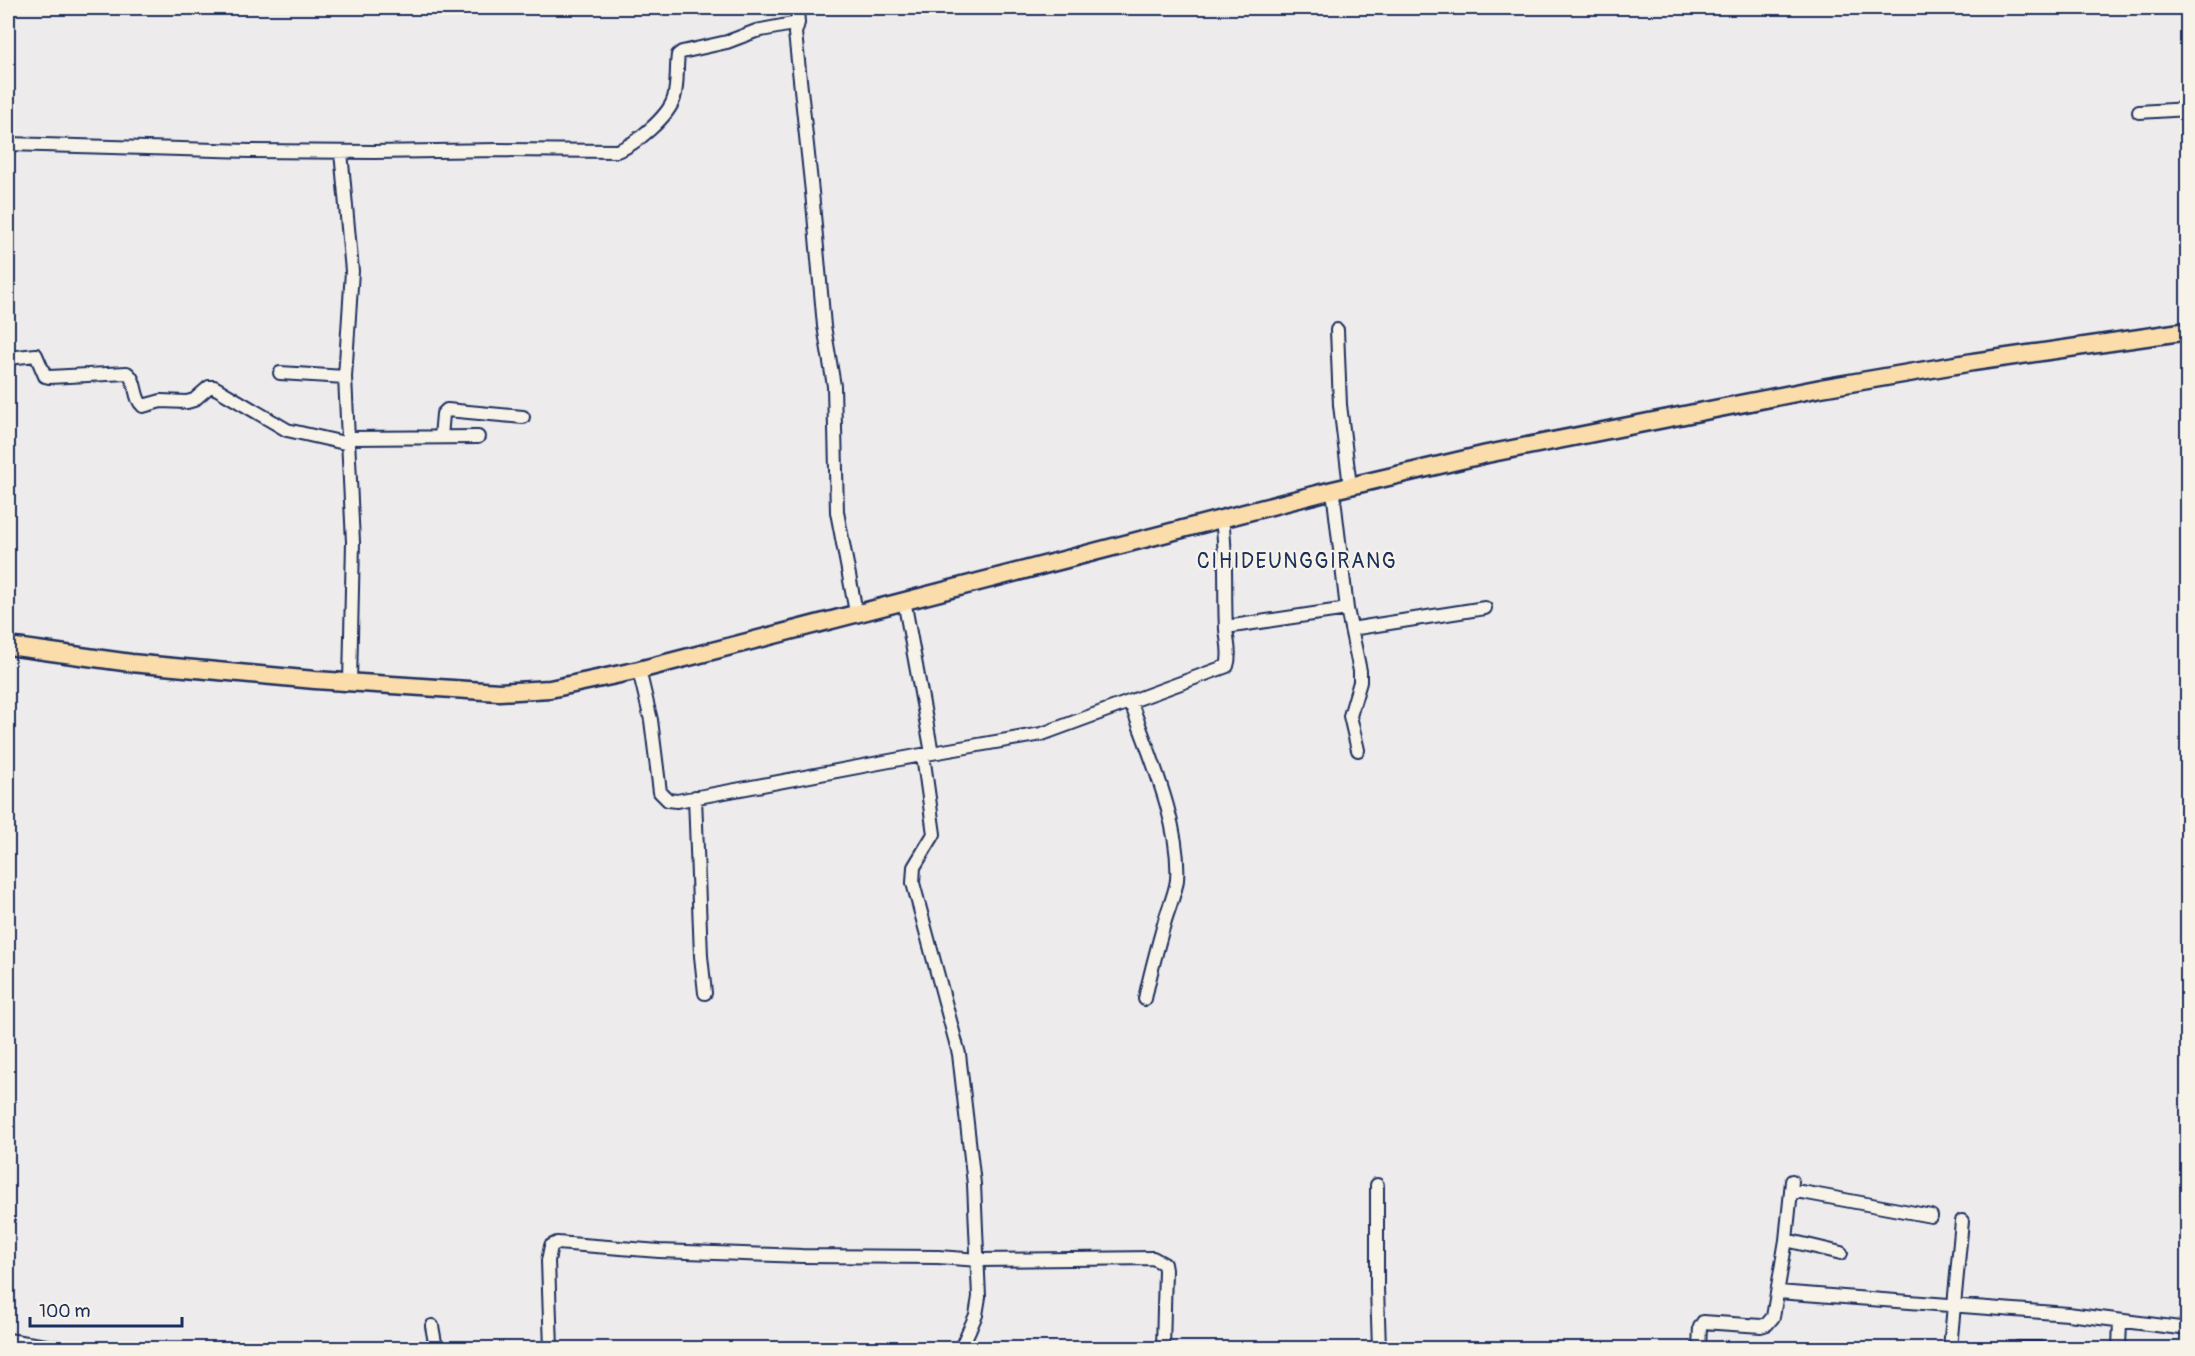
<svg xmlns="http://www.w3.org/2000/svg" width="2195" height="1356" viewBox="0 0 2195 1356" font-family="Pangolin,sans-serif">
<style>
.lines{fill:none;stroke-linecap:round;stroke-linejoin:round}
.minor-casing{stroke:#1b2f5e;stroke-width:16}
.major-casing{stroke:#1b2f5e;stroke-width:21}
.minor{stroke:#f7f3e8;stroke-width:12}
.major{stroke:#faddab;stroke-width:16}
.labels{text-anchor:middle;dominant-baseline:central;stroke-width:4.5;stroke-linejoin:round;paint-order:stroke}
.quarter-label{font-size:21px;letter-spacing:1.5px;fill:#1b2f5e;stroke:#f7f3e8}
</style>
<rect width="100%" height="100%" fill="#eeebec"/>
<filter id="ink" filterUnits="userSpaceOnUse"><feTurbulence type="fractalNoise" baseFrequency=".0167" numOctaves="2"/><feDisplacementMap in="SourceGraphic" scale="12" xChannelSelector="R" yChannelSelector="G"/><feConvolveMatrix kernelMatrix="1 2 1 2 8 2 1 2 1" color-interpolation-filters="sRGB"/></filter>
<g filter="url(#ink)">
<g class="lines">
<defs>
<path id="minor" d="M797 8 798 23
M2139 112 2188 109
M8 144 250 151 374 152 498 150 617 151C635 145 669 116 674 98 678 84 676 69 678 55L682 52 727 42 756 31 798 23 795 33 812 192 824 326 834 386 837 512 856 612
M341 152 352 271 345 377 353 542 350 683
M1337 330 1340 405 1350 486
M8 358 36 355 45 376 49 377 127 373C138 381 133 398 143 406L161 401 187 402 194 400 209 387H214L287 430 349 444
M280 373 345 377
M441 437 443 414 447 410 523 417
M349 438 478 437
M1333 490 1347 609 1360 671V682L1350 716 1358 750
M904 600 932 753
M1226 627 1347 609
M1351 629 1485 608
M639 670 651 720 660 792 668 800 677 801 932 753 1042 734 1227 666C1231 654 1227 641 1226 629 1224 592 1227 556 1222 519
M1131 703C1149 754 1181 825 1177 880 1175 895 1168 909 1164 924 1157 949 1150 974 1145 999
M923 755 934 834 914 867 913 883 959 1054 974 1184 979 1297 976 1315 961 1348
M695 797 701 956 705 993
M1377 1185V1288L1379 1348
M1791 1190 1931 1216
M1786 1240 1841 1253
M1778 1292 2068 1314 2188 1329
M432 1326 436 1348
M8 1340 59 1348
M551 1348 548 1261 551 1246 557 1243 659 1251 802 1256 938 1257 979 1260 1153 1258 1164 1264 1165 1270 1163 1348
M1699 1348 1700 1327 1703 1322 1761 1326 1767 1324 1773 1317 1786 1240 1792 1181
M1950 1348 1962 1221
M2018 1348H2040
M2119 1348 2120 1321"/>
<path id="major" d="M8 646 131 663 315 680 499 692 550 689 639 670 1333 490 1487 454 1821 388 1973 362 2188 331"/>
</defs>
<use href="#minor" class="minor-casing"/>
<use href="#major" class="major-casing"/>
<use href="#minor" class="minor"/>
<use href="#major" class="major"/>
</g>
</g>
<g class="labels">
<g class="quarter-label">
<text x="1297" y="561">CIHIDEUNGGIRANG</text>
</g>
</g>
<rect width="2195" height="1356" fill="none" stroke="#f7f3e8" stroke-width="30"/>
<rect x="15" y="15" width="2165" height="1326" fill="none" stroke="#1b2f5e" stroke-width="2" filter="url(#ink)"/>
<path d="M30 1317v9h152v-9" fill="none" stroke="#1b2f5e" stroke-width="3"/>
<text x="39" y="1317" font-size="18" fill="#1b2f5e" stroke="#f7f3e8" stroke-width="4.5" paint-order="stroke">100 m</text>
</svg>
